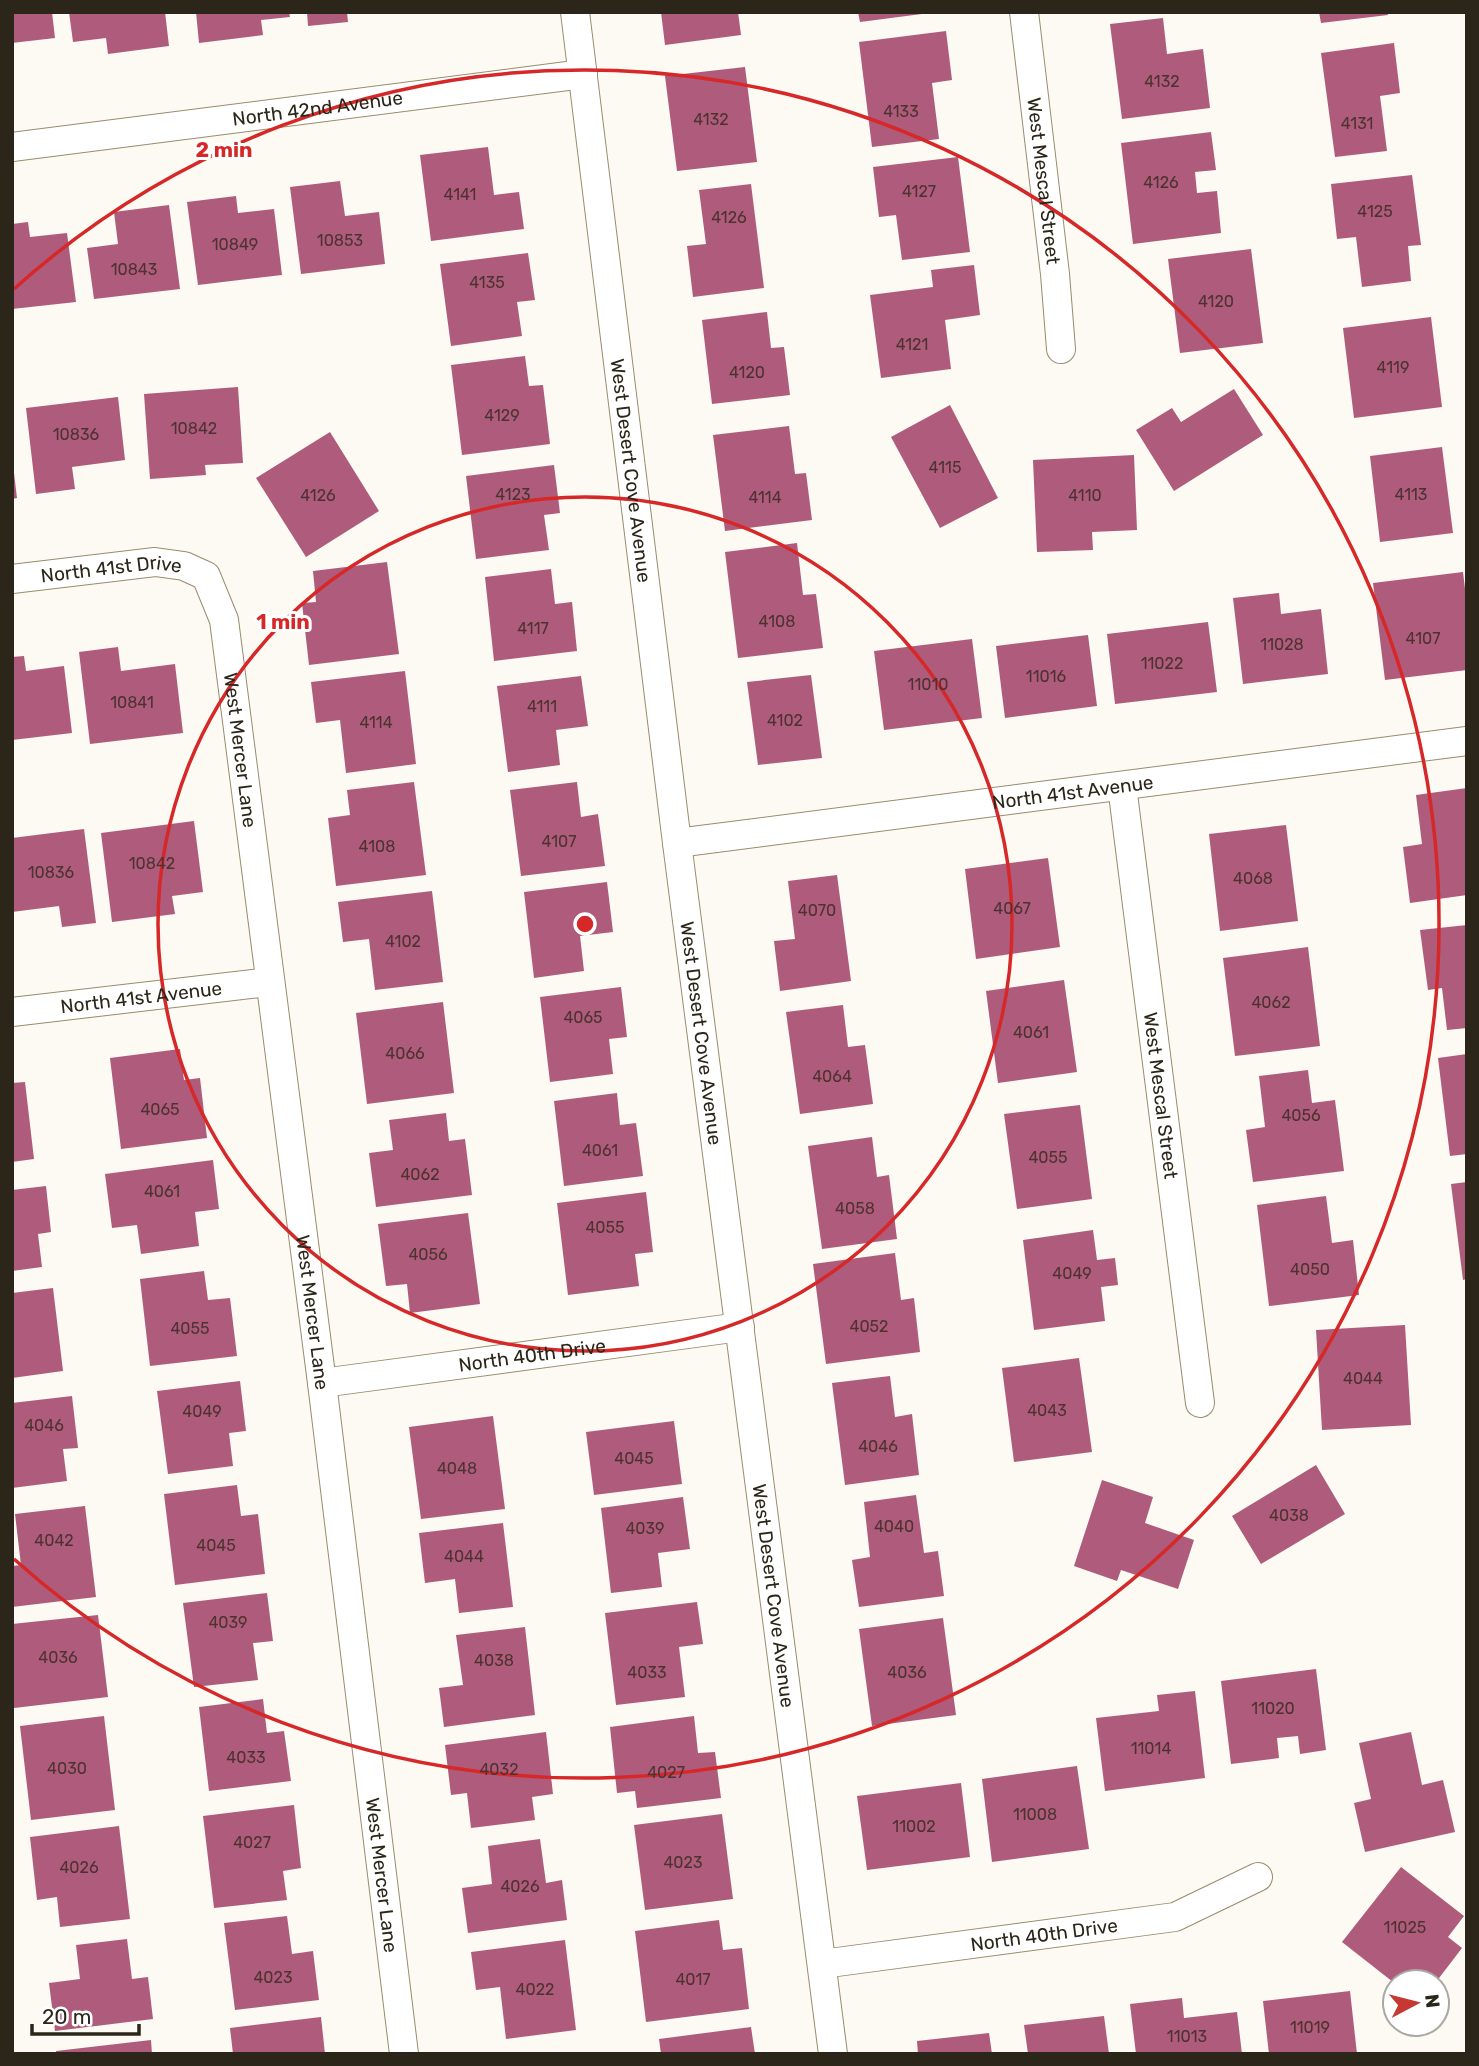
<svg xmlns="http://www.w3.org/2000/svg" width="1479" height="2066" viewBox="0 0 1479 2066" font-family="Rubik,sans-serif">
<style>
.building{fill:#af5b7b}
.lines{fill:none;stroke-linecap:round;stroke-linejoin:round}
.street-casing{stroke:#998c6c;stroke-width:30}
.street{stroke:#fff;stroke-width:28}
.ring{fill:none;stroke:#d62828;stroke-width:3.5}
.labels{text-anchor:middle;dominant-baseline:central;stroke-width:6;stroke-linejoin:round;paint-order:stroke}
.number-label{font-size:16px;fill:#4c3332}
.street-label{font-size:19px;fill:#2b2619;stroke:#fff}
.centre{fill:#d62828;stroke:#fff;stroke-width:3.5}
.ring-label{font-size:21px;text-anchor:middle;font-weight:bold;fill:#d62828;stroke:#fff;stroke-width:6;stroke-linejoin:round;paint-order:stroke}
</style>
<rect width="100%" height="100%" fill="#fcfaf3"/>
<path class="building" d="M12 12H52L55 38 12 43Z
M69 12H165L169 46 108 54 106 38 73 42Z
M196 12H289L290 17 261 20 263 35 199 43Z
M307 12H347L348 22 308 26Z
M661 12H738L741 35 665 45Z
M858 12H922V14L860 22Z
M1319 12H1387L1388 15 1321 23Z
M1163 18 1167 54 1203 49 1210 108 1122 119 1110 24Z
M946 31 952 80 932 83 939 139 872 147 859 42Z
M1394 43 1400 93 1380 96 1387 151 1335 157 1321 53Z
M745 67 757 162 677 171 665 76Z
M1211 132 1216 170 1195 172 1197 193 1217 191 1221 233 1133 244 1121 143Z
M488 147 494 195 519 192 524 229 431 241 420 155Z
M958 157 970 252 902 260 896 215 879 217 873 167Z
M1412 175 1421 245 1408 246 1411 281 1362 287 1356 237 1337 239 1331 184Z
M340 181 345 216 379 212 385 264 301 274 290 187Z
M751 184 764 288 693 297 687 246 706 244 699 190Z
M236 196 238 213 274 209 282 275 198 285 187 202Z
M169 205 180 289 94 299 87 248 118 244 114 212Z
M28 222 30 237 67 233 76 302 12 309V224Z
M1251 249 1263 343 1180 353 1168 259Z
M528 253 535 300 517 302 522 336 451 346 440 264Z
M974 265 980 315 945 320 951 369 881 378 870 295 933 287 931 270Z
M767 312 771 348 784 347 790 395 712 404 702 320Z
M1431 317 1442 407 1354 418 1343 328Z
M525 356 529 386 543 385 550 444 462 455 451 365Z
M238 387 243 463 205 465 206 475 150 479 144 394Z
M1234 389 1263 435 1174 491 1136 430 1172 408 1181 422Z
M118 397 125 460 72 467 75 489 36 494 26 408Z
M950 405 998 498 940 528 891 437Z
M789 426 795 474 806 473 812 520 725 531 713 435Z
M330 432 379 511 306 557 256 478Z
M1442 447 1453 533 1380 542 1370 456Z
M1134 455 1137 530 1092 532 1093 550 1037 552 1033 460Z
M554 465 560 513 544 515 549 550 476 559 466 476Z
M12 473H14L17 498 12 499Z
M797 543 803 595 816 594 823 648 738 658 725 552Z
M387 562 399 654 309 665 302 603 316 602 313 571Z
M551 569 555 604 572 602 577 651 494 661 485 577Z
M1463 572 1467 605V670L1385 680 1373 583Z
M1279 593 1281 614 1321 609 1328 674 1243 684 1233 598Z
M1208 622 1217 692 1115 704 1107 634Z
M1088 635 1097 706 1005 718 996 646Z
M972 639 982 718 884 730 874 651Z
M118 647 121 671 175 664 183 733 90 744 79 652Z
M24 656 26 671 64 666 72 733 12 740V657Z
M405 671 416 764 346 773 340 720 316 723 311 682Z
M811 675 822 758 758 765 747 682Z
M581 676 588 726 556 730 560 765 508 772 497 686Z
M414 782 426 875 336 886 328 818 350 815 347 790Z
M577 782 581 817 598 814 605 866 521 876 510 790Z
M1467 788V895L1410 903 1403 847 1422 844 1416 795Z
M194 821 203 892 172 896 175 914 112 922 101 833Z
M1286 825 1298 921 1220 931 1209 834Z
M84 829 96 923 62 927 59 906 12 912V838Z
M1048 858 1060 947 976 959 965 869Z
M837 875 851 981 780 991 774 941 795 939 788 881Z
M607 882 613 932 580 936 584 971 534 978 524 892Z
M432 891 443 982 375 990 369 939 343 942 338 902Z
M1467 925V1028L1447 1030 1442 988 1428 990 1420 930Z
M1308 947 1320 1046 1235 1056 1223 958Z
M1064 980 1077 1072 998 1083 986 991Z
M621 987 627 1037 609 1039 613 1074 550 1082 540 997Z
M443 1002 454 1093 367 1104 356 1013Z
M843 1005 848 1047 865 1045 873 1104 800 1114 786 1012Z
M180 1049 184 1080 200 1078 207 1138 121 1149 110 1058Z
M1467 1054V1154L1450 1156 1438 1058Z
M1308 1070 1312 1103 1335 1100 1344 1171 1253 1182 1246 1130 1265 1127 1259 1076Z
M25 1082 34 1159 12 1162V1083Z
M617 1093 620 1125 636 1123 643 1176 564 1186 554 1101Z
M1080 1105 1092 1199 1017 1209 1004 1114Z
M446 1113 449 1141 465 1139 472 1195 376 1207 369 1153 393 1150 389 1120Z
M872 1137 877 1177 889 1175 897 1239 822 1249 808 1146Z
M213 1160 219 1209 195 1212 199 1246 141 1254 137 1225 112 1228 105 1174Z
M1467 1182V1279L1463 1280 1451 1184Z
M46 1186 51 1232 38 1234 42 1267 12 1271V1190Z
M646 1192 653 1252 635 1254 639 1286 568 1295 557 1203Z
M1326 1196 1332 1243 1353 1240 1359 1295 1269 1306 1257 1205Z
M468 1213 480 1304 410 1313 407 1284 386 1286 378 1224Z
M1093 1230 1097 1260 1115 1258 1118 1285 1101 1287 1105 1321 1034 1330 1023 1240Z
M895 1253 901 1300 914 1298 920 1352 826 1364 813 1264Z
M204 1271 208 1300 230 1298 237 1356 150 1366 140 1279Z
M53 1288 63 1371 12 1378V1293Z
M1405 1325 1411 1425 1322 1430 1316 1330Z
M1079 1358 1092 1452 1014 1462 1002 1368Z
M890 1376 895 1417 912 1414 919 1475 845 1485 832 1383Z
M240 1381 246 1431 229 1433 233 1466 168 1474 157 1391Z
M72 1396 78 1448 63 1449 67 1481 12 1488V1403Z
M493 1416 505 1509 421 1519 409 1427Z
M674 1421 682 1484 594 1495 586 1432Z
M1316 1465 1345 1514 1261 1564 1232 1516Z
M1102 1480 1153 1497 1145 1523 1194 1540 1178 1589 1121 1570 1117 1581 1074 1566Z
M237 1485 241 1516 258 1514 265 1574 175 1585 164 1494Z
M916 1495 924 1553 938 1551 944 1596 859 1607 852 1560 870 1557 864 1502Z
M683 1497 690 1549 658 1553 662 1587 611 1593 601 1508Z
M85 1506 96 1597 12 1607V1566L21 1565 15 1514Z
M503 1523 513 1607 459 1613 455 1579 425 1583 419 1533Z
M267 1593 273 1641 253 1643 258 1680 194 1687 183 1603Z
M697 1602 703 1644 679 1647 685 1697 616 1705 605 1613Z
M98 1615 108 1697 14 1708 12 1689V1624Z
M943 1618 956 1715 872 1726 859 1629Z
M525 1627 535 1715 444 1727 439 1688 463 1685 456 1635Z
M1316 1669 1326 1750 1300 1754 1298 1736 1277 1738 1279 1758 1231 1764 1221 1681Z
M1195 1691 1205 1778 1105 1791 1096 1718 1159 1711 1157 1695Z
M263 1699 267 1733 284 1731 291 1781 209 1791 199 1707Z
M104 1716 115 1810 31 1820 20 1726Z
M694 1716 698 1753 715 1752 721 1798 637 1808 635 1791 617 1793 610 1727Z
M546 1732 553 1794 532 1797 535 1820 471 1828 467 1793 451 1795 445 1745Z
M1411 1732 1422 1785 1443 1780 1455 1832 1365 1852 1354 1803 1371 1799 1359 1743Z
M1077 1766 1089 1849 992 1862 982 1779Z
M961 1783 970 1857 867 1870 857 1796Z
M294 1805 301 1868 283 1871 287 1900 214 1908 203 1816Z
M722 1814 733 1899 645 1910 634 1825Z
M119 1826 130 1919 60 1927 57 1897 37 1900 30 1837Z
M540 1839 546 1883 562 1880 567 1920 468 1933 462 1888 492 1884 488 1846Z
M1401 1867 1464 1916 1448 1937 1462 1948 1436 1982 1427 1976 1422 1982H1393L1342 1942Z
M287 1916 292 1954 313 1951 319 2000 235 2010 224 1923Z
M719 1920 723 1950 742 1948 749 2009 646 2022 635 1931Z
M127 1939 132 1979 148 1977 153 2019 55 2031 49 1983 80 1979 76 1945Z
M565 1940 576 2030 506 2039 500 1987 476 1990 471 1952Z
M1350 1991 1357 2054H1269L1263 2001Z
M1182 1998 1184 2018 1237 2012 1242 2054H1136L1130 2004Z
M1104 2016 1109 2054H1028L1024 2025Z
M321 2017 325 2054H233L230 2028Z
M751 2027 755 2054H661L659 2039Z
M989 2033 992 2054H918L917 2041Z
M151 2040 152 2054H56V2051Z"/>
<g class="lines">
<defs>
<g id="street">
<path id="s1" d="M575 12 677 843 833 2054"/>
<path id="s2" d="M1024 12 1055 274 1061 349"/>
<path id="s3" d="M12 147 583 74"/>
<path id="s4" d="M12 579 155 562 184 566 206 576 224 620 322 1383 404 2054"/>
<path id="s5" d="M1122 786 1200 1403"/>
<path id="s6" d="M677 843 1467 741"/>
<path id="s7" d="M12 1012 269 982"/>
<path id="s8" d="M322 1383 740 1327"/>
<path id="s9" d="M822 1964 1175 1917 1258 1877"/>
</g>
</defs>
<use href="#street" class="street-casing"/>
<use href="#street" class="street"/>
</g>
<g class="ring">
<circle cx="585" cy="924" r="427"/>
<path d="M14 289A854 854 0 1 1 14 1559"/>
</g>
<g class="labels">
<g class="number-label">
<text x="1162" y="81">4132</text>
<text x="901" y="111">4133</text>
<text x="711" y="119">4132</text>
<text x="1357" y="123">4131</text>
<text x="1161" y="182">4126</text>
<text x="919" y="191">4127</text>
<text x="460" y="194">4141</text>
<text x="1375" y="211">4125</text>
<text x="729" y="217">4126</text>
<text x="340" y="240">10853</text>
<text x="235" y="244">10849</text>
<text x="134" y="269">10843</text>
<text x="487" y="282">4135</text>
<text x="1216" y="301">4120</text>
<text x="912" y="344">4121</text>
<text x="1393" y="367">4119</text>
<text x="747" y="372">4120</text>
<text x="502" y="415">4129</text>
<text x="194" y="428">10842</text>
<text x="76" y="434">10836</text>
<text x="945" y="467">4115</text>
<text x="513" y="494">4123</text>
<text x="1411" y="494">4113</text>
<text x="318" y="495">4126</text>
<text x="1085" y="495">4110</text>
<text x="765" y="497">4114</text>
<text x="777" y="621">4108</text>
<text x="533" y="628">4117</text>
<text x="1423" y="638">4107</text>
<text x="1282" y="644">11028</text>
<text x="1162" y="663">11022</text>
<text x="1046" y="676">11016</text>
<text x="928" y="684">11010</text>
<text x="132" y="702">10841</text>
<text x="542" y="706">4111</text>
<text x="785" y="720">4102</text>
<text x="376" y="722">4114</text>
<text x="559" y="841">4107</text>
<text x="377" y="846">4108</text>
<text x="152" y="863">10842</text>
<text x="51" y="872">10836</text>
<text x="1253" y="878">4068</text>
<text x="1012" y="908">4067</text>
<text x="817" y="910">4070</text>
<text x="403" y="941">4102</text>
<text x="1271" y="1002">4062</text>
<text x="583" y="1017">4065</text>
<text x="1031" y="1032">4061</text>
<text x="405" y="1053">4066</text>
<text x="832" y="1076">4064</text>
<text x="160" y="1109">4065</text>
<text x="1301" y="1115">4056</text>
<text x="600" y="1150">4061</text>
<text x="1048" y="1157">4055</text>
<text x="420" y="1174">4062</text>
<text x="162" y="1191">4061</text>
<text x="855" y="1208">4058</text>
<text x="605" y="1227">4055</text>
<text x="428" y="1254">4056</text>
<text x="1310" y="1269">4050</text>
<text x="1072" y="1273">4049</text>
<text x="869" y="1326">4052</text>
<text x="190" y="1328">4055</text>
<text x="1363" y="1378">4044</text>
<text x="1047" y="1410">4043</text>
<text x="202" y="1411">4049</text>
<text x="44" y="1425">4046</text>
<text x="878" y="1446">4046</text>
<text x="634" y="1458">4045</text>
<text x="457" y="1468">4048</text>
<text x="1289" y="1515">4038</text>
<text x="894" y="1526">4040</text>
<text x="645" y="1528">4039</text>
<text x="54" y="1540">4042</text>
<text x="216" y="1545">4045</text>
<text x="464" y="1556">4044</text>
<text x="228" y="1622">4039</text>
<text x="58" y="1657">4036</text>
<text x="494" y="1660">4038</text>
<text x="647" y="1672">4033</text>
<text x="907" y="1672">4036</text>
<text x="1273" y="1708">11020</text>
<text x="1151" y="1748">11014</text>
<text x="246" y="1757">4033</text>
<text x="67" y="1768">4030</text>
<text x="499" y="1769">4032</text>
<text x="666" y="1772">4027</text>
<text x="1035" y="1814">11008</text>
<text x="914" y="1826">11002</text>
<text x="252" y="1842">4027</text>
<text x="683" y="1862">4023</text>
<text x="79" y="1867">4026</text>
<text x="520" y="1886">4026</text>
<text x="1405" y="1927">11025</text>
<text x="273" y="1977">4023</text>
<text x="693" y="1979">4017</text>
<text x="535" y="1989">4022</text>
<text x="1310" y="2027">11019</text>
<text x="1187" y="2036">11013</text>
</g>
<g class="street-label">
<text stroke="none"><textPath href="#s3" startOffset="308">North 42nd Avenue</textPath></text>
<text stroke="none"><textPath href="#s2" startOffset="170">West Mescal Street</textPath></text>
<text stroke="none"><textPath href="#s1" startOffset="462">West Desert Cove Avenue</textPath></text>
<text stroke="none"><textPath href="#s4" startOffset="100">North 41st Drive</textPath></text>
<text stroke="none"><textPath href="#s4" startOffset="376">West Mercer Lane</textPath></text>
<text stroke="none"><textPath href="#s6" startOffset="399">North 41st Avenue</textPath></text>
<text stroke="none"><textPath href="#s7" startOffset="130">North 41st Avenue</textPath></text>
<text stroke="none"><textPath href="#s1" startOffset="1029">West Desert Cove Avenue</textPath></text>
<text stroke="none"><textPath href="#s5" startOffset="312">West Mescal Street</textPath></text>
<text stroke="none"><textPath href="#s4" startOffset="943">West Mercer Lane</textPath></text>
<text stroke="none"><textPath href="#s8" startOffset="212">North 40th Drive</textPath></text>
<text stroke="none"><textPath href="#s1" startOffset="1596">West Desert Cove Avenue</textPath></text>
<text stroke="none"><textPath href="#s4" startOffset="1510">West Mercer Lane</textPath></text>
<text stroke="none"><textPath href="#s9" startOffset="224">North 40th Drive</textPath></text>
</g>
</g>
<circle cx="585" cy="924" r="10" class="centre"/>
<g class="ring-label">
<text x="224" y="157">2 min</text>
<text x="283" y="629">1 min</text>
</g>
<rect width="1479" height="2066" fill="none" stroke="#2b2619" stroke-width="28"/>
<g transform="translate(1416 2003) rotate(83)"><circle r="33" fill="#ffffff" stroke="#aaa8a3" stroke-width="2"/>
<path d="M0-5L12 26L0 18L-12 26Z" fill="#c63831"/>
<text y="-10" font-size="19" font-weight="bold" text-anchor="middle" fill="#2b2619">N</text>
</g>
<path d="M32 2024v10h107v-10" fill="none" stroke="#2b2619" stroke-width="3.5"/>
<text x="42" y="2024" font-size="21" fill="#2b2619" stroke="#ffffff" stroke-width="5" paint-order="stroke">20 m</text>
</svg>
